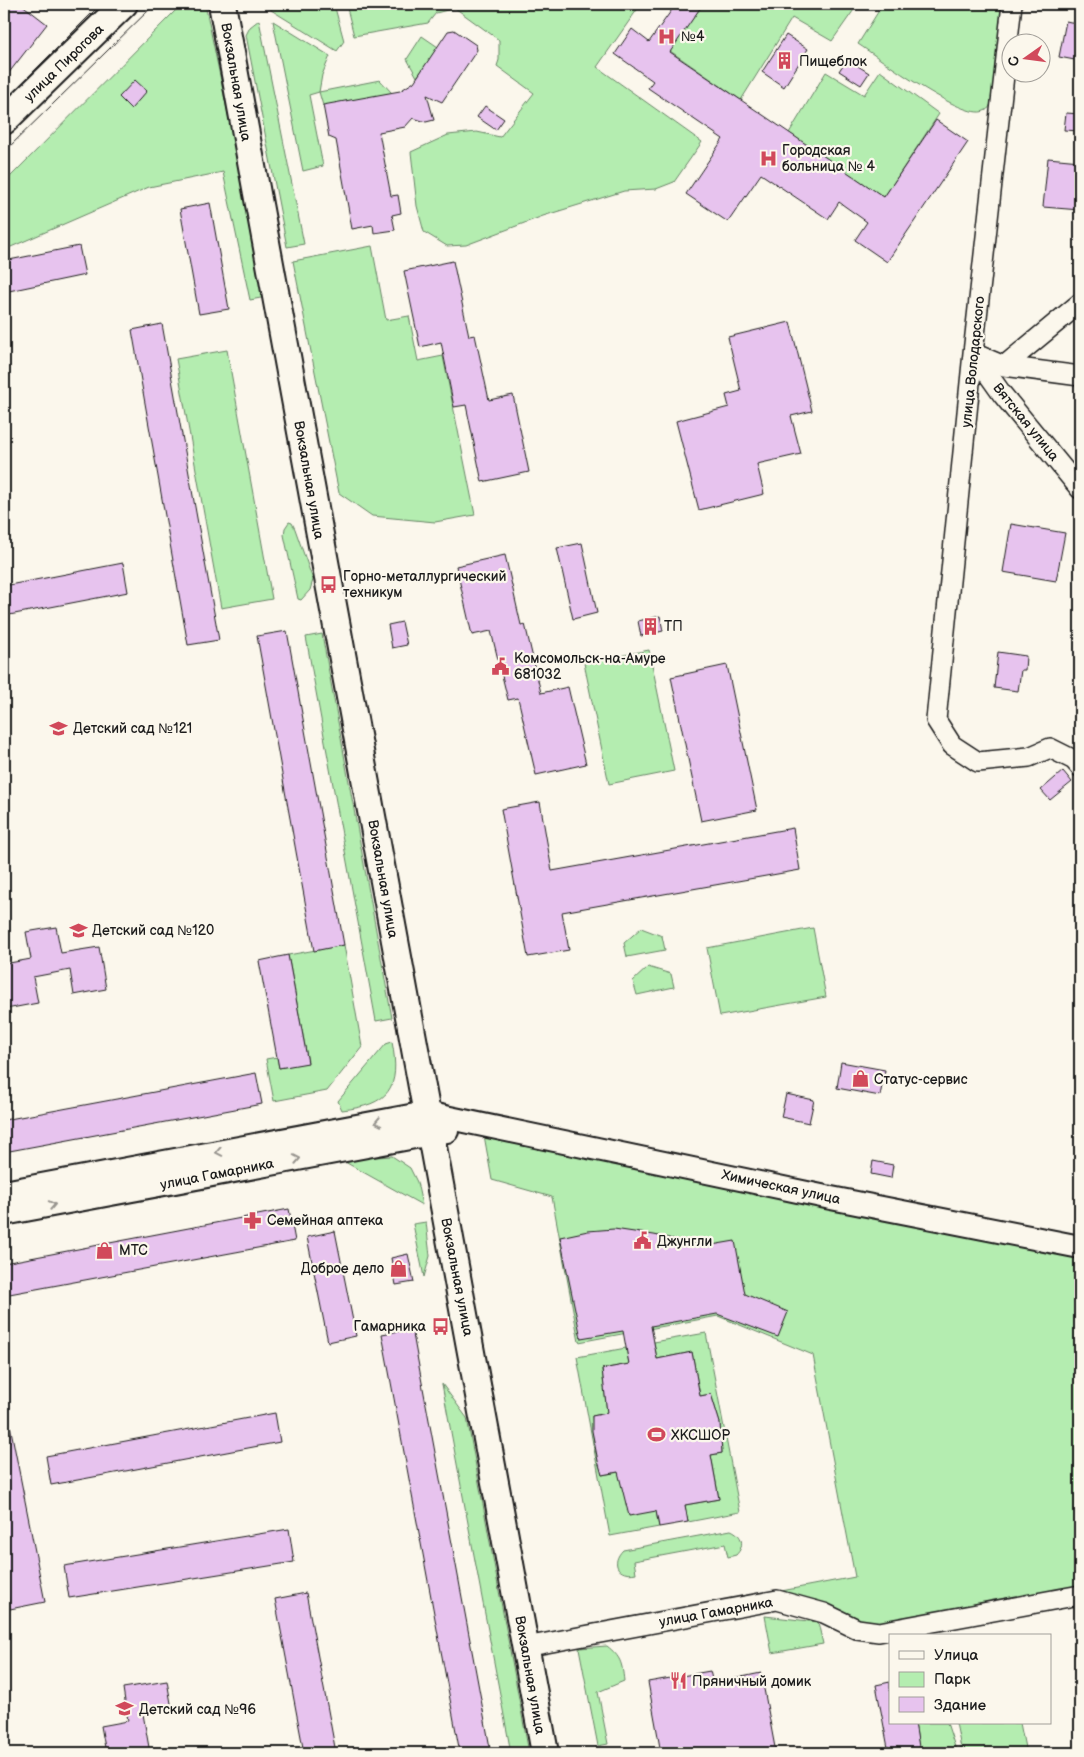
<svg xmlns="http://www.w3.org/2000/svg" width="1084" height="1757" viewBox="0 0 1084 1757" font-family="'Balsamiq Sans',sans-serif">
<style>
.green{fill:#b4edb0;stroke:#688466}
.building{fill:#e7c3ee;stroke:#1c1c1c}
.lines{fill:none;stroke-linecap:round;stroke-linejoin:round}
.minor-casing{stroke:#1c1c1c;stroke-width:22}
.tertiary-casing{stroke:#1c1c1c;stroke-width:26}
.secondary-casing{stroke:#1c1c1c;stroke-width:30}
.minor{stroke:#fbf7ec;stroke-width:19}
.tertiary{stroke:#fbf7ec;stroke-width:22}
.secondary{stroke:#fbf7ec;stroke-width:26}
.tram{stroke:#1c1c1c;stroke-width:1}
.oneway{stroke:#97948e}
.labels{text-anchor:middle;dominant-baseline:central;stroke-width:4.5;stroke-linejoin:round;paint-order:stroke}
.poi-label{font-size:14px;fill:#1c1c1c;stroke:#fbf7ec;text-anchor:start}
.street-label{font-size:14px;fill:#1c1c1c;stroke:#fbf7ec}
</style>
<rect width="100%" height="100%" fill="#fbf7ec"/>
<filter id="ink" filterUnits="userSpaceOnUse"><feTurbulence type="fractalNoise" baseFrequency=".02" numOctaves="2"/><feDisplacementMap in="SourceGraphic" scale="10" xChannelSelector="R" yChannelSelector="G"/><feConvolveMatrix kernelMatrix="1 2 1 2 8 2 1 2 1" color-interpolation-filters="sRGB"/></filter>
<g filter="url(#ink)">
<path class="green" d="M182 4H205L266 297 250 300 223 172 149 187 4 250V183Z
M270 4H334L344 41 337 51 271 10Z
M346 4H641L597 67 702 142 674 182 656 189 624 191 543 216 466 245 447 246 424 232 417 206 411 152 448 135 477 132 500 137 534 93 497 66 499 60V40L455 8 436 13 428 23 354 36Z
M703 4H858L832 41 792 18 741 100 670 51Z
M883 4H1002L992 99C991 104 990 109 984 111 964 121 878 57 858 44Z
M259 20 304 244 287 247 246 35 250 27Z
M273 21 330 56 322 75 319 92 380 80 392 93 324 109 319 92 309 95 323 166 303 171Z
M422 36 438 47 417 77 407 59Z
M880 71 939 114 884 197 789 133 826 72 864 95Z
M372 246 386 320 409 316 418 361 443 356 475 515 435 522 372 516 339 493 293 261Z
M227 350 272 599 221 608 176 359Z
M289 522 292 523 295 529 313 580 310 590 301 600 298 599 284 535 285 528Z
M322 634 392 1018 376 1021 306 637Z
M649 650 674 771 609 784 584 663Z
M641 928 662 936 665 950 627 957 624 943Z
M813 928 826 997 720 1016 707 948Z
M344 945 362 1047 327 1091 274 1101 266 1059 277 1057 279 1068 308 1062 288 955Z
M648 967 671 974 674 987 637 995 633 981Z
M392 1042C401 1088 389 1105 342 1110L338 1101 386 1044Z
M482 1124 1080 1247V1595L879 1632 776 1592 855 1577 813 1355 718 1316 579 1342 552 1197 492 1180Z
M392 1156 410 1168 417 1182 422 1205 345 1162 360 1158Z
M426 1222 430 1256 424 1277 413 1224Z
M706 1333 740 1512 688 1522 685 1505 719 1499 711 1455 722 1453 720 1423 711 1394 700 1396 692 1352 657 1359 654 1342Z
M626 1348 629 1364 602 1369 607 1413 592 1416 594 1446 602 1475 619 1472 656 1511 659 1527 610 1536 577 1357Z
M442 1384 467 1418 529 1753H511Z
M731 1530C743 1535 745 1546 736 1555L728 1557 725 1544 634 1561 636 1573C618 1577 610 1563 623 1550Z
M765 1616 818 1622 823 1644 772 1653Z
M607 1646C621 1657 622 1663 624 1681L598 1692 608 1744 598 1746 579 1648Z
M915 1723H947L957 1753H920Z
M956 1723H1020L1026 1753H962Z"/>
<path class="building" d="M4 4H21L47 24 4 79Z
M676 4H703L670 52 884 197 936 120 968 142 887 262 855 240 867 222 839 202 828 219 761 174 728 222 686 194 723 139 648 88 653 81 615 54 632 29 649 42Z
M1066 21 1080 24V61L1059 57Z
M454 30 476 45 477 50 442 102 427 95 434 120 426 122 413 118 405 127 379 132 391 196 398 195 401 213 392 215 395 230 374 233 373 225 352 229 336 140 329 137 323 105 400 91 414 82 448 31Z
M786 35 808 49 784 87 762 72Z
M847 59 869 73 861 85 839 71Z
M135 80 147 91 131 109 119 97Z
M485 106 504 119 496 130 477 117Z
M1066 113 1080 114V131L1064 130Z
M1048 158 1080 161V210L1043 207Z
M210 203 229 309 199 314 180 209Z
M79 246 85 275 4 292V261Z
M453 261 469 336 475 335 489 400 513 395 529 472 482 482 466 405 454 407 441 342 420 347 404 271Z
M790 322 812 411 791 416 801 454 757 464 764 494 699 510 676 421 729 407 726 395 741 391 728 337Z
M162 324 219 640 188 645 132 330Z
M1011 524 1065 533 1056 581 1003 572Z
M582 543 597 613 573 619 557 548Z
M505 555 521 625 525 624 541 693 568 687 586 764 536 775 518 698 508 700 491 631 472 635 456 566Z
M123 563 128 592 4 616V586Z
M660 616 663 631 641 636 638 621Z
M402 622 407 645 392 648 388 625Z
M287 631 344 945 314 951 257 636Z
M998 652 1026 656 1025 670H1021L1018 691 994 688Z
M727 665 757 810 701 821 671 677Z
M1063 771 1072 782 1050 800 1041 790Z
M540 802 552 871 793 828 800 870 562 912 569 950 528 957 501 809Z
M56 927 61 953 99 947 106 989 74 995 70 970 33 977 38 1003 6 1009 4 999V964L31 959 26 932Z
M288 955 308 1063 279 1068 259 961Z
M841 1062 885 1070 880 1096 837 1088Z
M256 1073 262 1104 4 1152V1120Z
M786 1094 814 1100 809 1123 781 1117Z
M873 1161 893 1165 891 1178 871 1174Z
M289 1209 295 1241 4 1295V1263Z
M614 1229 654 1235 706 1246 735 1241 745 1294 788 1312 778 1337 717 1314 651 1326 657 1359 692 1352 700 1396 711 1394 720 1423 722 1453 711 1455 719 1499 685 1505 688 1522 659 1527 656 1511 629 1516 618 1472 602 1475 598 1461 592 1431V1416L607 1413 602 1369 629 1364 623 1331 581 1338 560 1237 588 1231Z
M335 1231 356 1336 328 1342 307 1237Z
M408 1254 414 1282 396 1285 391 1258Z
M412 1329 491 1753H460L382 1334Z
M275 1413 280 1442 51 1485 46 1456Z
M10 1425 45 1602 10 1609 4 1578V1426Z
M289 1529 294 1562 69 1598 64 1566Z
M306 1593 336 1753H304L275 1599Z
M710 1671 713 1683 761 1673 776 1753H661L648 1682Z
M167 1681 172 1709 143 1714 150 1753H133V1751L106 1753 101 1726 128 1721 123 1688Z
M890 1682V1723H915L920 1753H889L876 1685Z"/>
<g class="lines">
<defs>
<path id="minor" d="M1012 4 973 353 936 720 952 745 978 762 1029 757 1050 748 1074 760 1080 767
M973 353 1002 394 1080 489
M973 353 1004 366 1080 376
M1004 366 1080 303
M525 1647 777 1600 824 1613 857 1629 879 1632 1080 1595"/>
<path id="tertiary" d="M4 1192 426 1113 826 1197 1080 1247
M4 1214 447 1131"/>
<path id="secondary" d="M222 4 545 1753
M4 121 124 4"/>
</defs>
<use href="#minor" class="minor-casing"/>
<use href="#tertiary" class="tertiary-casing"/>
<use href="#secondary" class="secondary-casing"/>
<use href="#minor" class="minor"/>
<use href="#tertiary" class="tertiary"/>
<use href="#secondary" class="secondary"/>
<path class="tram" d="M4 101 101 4
M4 152 155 4"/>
</g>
<defs><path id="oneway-chevron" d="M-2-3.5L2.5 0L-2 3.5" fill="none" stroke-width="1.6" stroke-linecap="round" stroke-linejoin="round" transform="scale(1.25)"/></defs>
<g class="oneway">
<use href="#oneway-chevron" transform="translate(378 1122) rotate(169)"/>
<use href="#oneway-chevron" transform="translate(219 1152) rotate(169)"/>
<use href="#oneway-chevron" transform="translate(297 1159) rotate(-11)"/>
<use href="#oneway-chevron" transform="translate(52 1205) rotate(-11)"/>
</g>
</g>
<defs>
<symbol id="hospital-bare" viewBox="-9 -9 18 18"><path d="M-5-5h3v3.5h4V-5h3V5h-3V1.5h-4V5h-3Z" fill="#d1495b" stroke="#fbf7ec" stroke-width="2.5" paint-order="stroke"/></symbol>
<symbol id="building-bare" viewBox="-9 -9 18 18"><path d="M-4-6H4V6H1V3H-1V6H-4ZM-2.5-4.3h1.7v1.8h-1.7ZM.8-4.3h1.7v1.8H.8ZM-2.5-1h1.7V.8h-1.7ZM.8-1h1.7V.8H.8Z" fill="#d1495b" stroke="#fbf7ec" stroke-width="2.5" paint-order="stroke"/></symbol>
<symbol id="bus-bare" viewBox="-9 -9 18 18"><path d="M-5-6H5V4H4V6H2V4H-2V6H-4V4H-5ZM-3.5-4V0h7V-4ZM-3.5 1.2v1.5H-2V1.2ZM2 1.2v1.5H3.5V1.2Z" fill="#d1495b" stroke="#fbf7ec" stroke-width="2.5" paint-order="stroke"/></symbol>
<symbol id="civic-bare" viewBox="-9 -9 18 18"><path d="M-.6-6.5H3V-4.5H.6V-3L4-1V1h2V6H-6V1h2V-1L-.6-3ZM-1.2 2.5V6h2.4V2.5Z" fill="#d1495b" stroke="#fbf7ec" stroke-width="2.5" paint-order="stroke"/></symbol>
<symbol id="school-bare" viewBox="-9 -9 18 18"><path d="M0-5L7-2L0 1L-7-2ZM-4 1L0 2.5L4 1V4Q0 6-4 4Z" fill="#d1495b" stroke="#fbf7ec" stroke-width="2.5" paint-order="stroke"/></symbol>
<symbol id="shop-bare" viewBox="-9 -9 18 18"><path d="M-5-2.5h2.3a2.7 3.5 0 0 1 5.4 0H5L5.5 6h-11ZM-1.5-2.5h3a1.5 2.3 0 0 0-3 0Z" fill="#d1495b" stroke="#fbf7ec" stroke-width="2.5" paint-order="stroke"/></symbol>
<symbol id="pharmacy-bare" viewBox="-9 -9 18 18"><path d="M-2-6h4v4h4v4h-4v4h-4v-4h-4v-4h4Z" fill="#d1495b" stroke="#fbf7ec" stroke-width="2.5" paint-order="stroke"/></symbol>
<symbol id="stadium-bare" viewBox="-9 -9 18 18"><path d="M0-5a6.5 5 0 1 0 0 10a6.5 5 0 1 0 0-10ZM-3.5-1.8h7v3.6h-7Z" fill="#d1495b" stroke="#fbf7ec" stroke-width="2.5" paint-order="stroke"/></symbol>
<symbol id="restaurant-bare" viewBox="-9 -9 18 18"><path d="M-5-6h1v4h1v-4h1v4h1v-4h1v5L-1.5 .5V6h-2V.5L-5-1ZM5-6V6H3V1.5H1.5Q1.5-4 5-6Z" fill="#d1495b" stroke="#fbf7ec" stroke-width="2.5" paint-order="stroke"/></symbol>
</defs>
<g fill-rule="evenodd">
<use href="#hospital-bare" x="654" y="24" width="25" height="25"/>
<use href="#building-bare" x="772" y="48" width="25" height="25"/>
<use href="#hospital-bare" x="756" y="146" width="25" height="25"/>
<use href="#bus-bare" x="316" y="572" width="25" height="25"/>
<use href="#building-bare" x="638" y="614" width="25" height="25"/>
<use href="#civic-bare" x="488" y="654" width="25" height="25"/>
<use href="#school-bare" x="46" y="716" width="25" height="25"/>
<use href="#school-bare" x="66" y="918" width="25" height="25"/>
<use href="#shop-bare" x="848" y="1066" width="25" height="25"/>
<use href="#pharmacy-bare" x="240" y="1208" width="25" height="25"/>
<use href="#civic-bare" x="630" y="1228" width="25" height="25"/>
<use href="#shop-bare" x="92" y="1238" width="25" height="25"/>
<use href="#shop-bare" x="386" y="1256" width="25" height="25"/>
<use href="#bus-bare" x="428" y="1314" width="25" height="25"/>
<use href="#stadium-bare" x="644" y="1422" width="25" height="25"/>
<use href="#restaurant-bare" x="666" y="1668" width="25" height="25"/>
<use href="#school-bare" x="112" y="1696" width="25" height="25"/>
</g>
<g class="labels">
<g class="poi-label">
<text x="681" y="36">№4</text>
<text x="799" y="61">Пищеблок</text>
<text x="782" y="150">Городская<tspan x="782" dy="16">больница № 4</tspan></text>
<text x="343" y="576">Горно-металлургический<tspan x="343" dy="16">техникум</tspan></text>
<text x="664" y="626">ТП</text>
<text x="514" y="658">Комсомольск-на-Амуре<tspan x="514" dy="16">681032</tspan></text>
<text x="73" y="728">Детский сад №121</text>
<text x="92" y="930">Детский сад №120</text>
<text x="874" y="1079">Статус-сервис</text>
<text x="267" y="1220">Семейная аптека</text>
<text x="657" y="1241">Джунгли</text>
<text x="119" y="1250">МТС</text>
<text x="384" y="1268" text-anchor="end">Доброе дело</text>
<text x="426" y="1326" text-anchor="end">Гамарника</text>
<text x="671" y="1435">ХКСШОР</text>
<text x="692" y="1681">Пряничный домик</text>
<text x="139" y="1709">Детский сад №96</text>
</g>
<g class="street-label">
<text transform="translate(64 63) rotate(-44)">улица Пирогова</text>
<text transform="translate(236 82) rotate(80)">Вокзальная улица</text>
<text transform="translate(973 362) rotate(-84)">улица Володарского</text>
<text transform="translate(1026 422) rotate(51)">Вятская улица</text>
<text transform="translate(309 480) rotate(80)">Вокзальная улица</text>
<text transform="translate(383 879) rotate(80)">Вокзальная улица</text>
<text transform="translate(217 1174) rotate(-11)">улица Гамарника</text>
<text transform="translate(781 1187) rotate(12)">Химическая улица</text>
<text transform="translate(457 1277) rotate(79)">Вокзальная улица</text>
<text transform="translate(716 1612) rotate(-10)">улица Гамарника</text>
<text transform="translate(530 1675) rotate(80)">Вокзальная улица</text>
</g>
</g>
<rect width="1084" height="1757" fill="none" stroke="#fbf7ec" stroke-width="20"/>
<rect x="10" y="10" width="1064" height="1737" fill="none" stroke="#1c1c1c" stroke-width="2" filter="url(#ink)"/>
<rect x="889" y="1634" width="162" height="90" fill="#fbf7ec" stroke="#a29f99"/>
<rect x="899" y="1651" width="25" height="8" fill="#fbf7ec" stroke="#a29f99"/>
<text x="934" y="1660" font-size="15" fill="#1c1c1c">Улица</text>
<rect x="899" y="1672" width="25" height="15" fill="#b4edb0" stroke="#a29f99"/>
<text x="934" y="1684" font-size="15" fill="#1c1c1c">Парк</text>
<rect x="899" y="1697" width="25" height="15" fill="#e7c3ee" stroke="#a29f99"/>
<text x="934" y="1710" font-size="15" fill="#1c1c1c">Здание</text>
<g transform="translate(1026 58) rotate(256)"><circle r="24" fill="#fbf7ec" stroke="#a29f99"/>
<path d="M0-4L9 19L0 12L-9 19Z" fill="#d1495b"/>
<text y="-8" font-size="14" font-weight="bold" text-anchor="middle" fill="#1c1c1c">С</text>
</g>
</svg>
